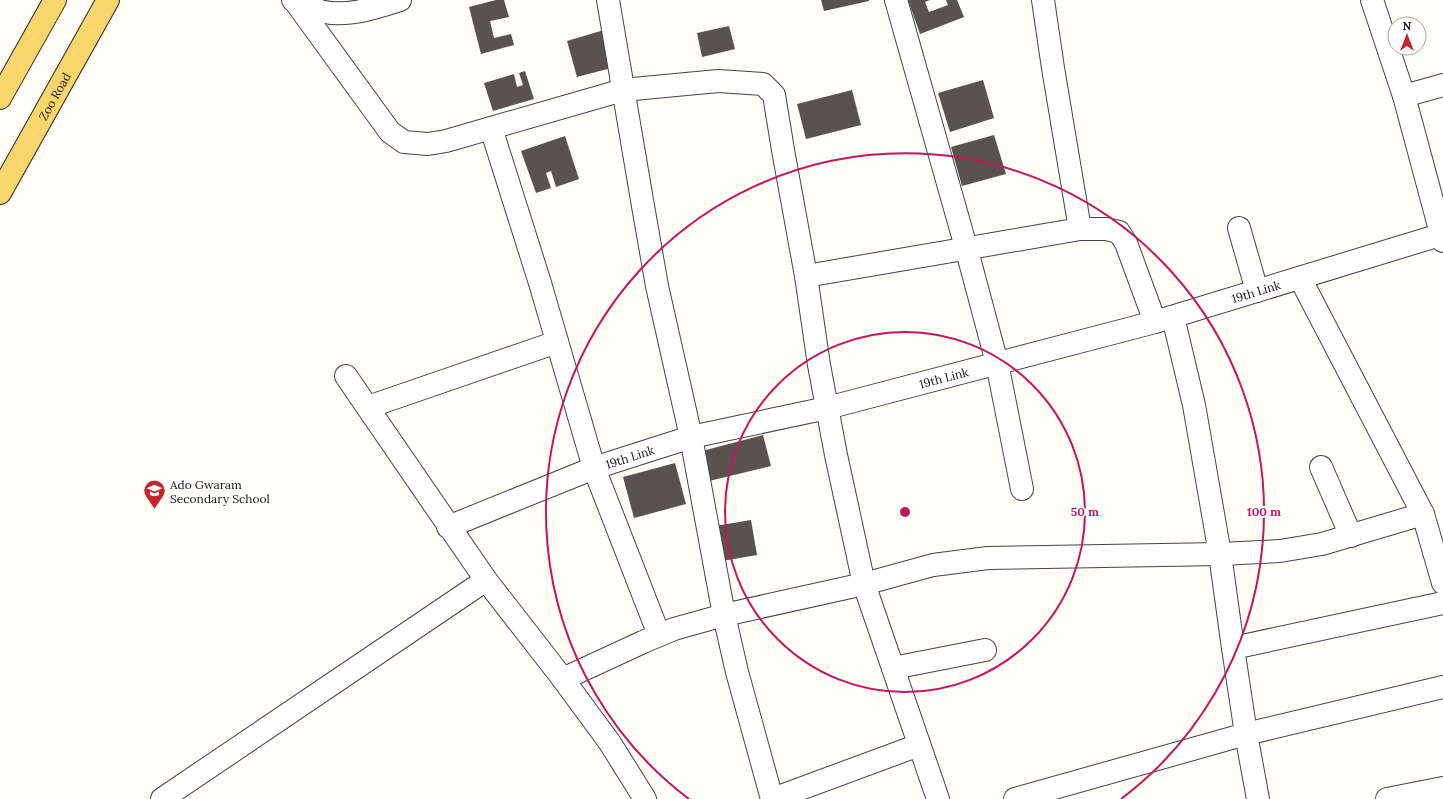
<svg xmlns="http://www.w3.org/2000/svg" width="1443" height="799" viewBox="0 0 1443 799" font-family="Lora,serif">
<style>
.building{fill:#5a524d}
.lines{fill:none;stroke-linecap:round;stroke-linejoin:round}
.minor-casing{stroke:#444;stroke-width:24}
.major-casing{stroke:#222;stroke-width:24}
.minor{stroke:#fff;stroke-width:22}
.major{stroke:#f9d66b;stroke-width:22}
.ring{fill:none;stroke:#c2185b;stroke-width:2}
.labels{text-anchor:middle;dominant-baseline:central;stroke-width:4;stroke-linejoin:round;paint-order:stroke}
.street-label{font-size:12px;fill:#111;stroke:#fff}
.poi-label{font-size:12px;fill:#111;stroke:#fff;text-anchor:start}
.centre{fill:#c2185b;stroke:#fff;stroke-width:2}
.ring-label{font-size:12px;text-anchor:middle;font-weight:bold;fill:#c2185b;stroke:#fff;stroke-width:4;stroke-linejoin:round;paint-order:stroke}
</style>
<rect width="100%" height="100%" fill="#fffdf5"/>
<path class="building" d="M496 0H504L509 17 490 21 494 38 511 34 514 45 481 54 469 7Z
M821 0H869V1L824 11Z
M908 0H930L925 2 929 12 948 5 946 0H957L964 17 920 34Z
M729 26 735 49 702 57 697 33Z
M604 30 615 67 577 77 567 41Z
M525 71 534 99 493 111 484 83 514 74 517 87 523 85 519 73Z
M983 80 994 118 950 132 938 93Z
M852 90 861 125 806 139 797 104Z
M994 135 1006 174 962 186 951 147Z
M565 136 579 179 556 187 551 171 546 173 551 188 536 193 521 151Z
M763 435 771 466 709 481 702 451Z
M675 463 686 504 634 518 623 477Z
M751 520 757 555 722 561 715 526Z"/>
<g class="lines">
<defs>
<g id="minor">
<path d="M293 0C302 4 311 8 320 11 346 18 375 8 400 0"/>
<path d="M294 0 390 132 404 142 428 144 446 141 623 90 718 81 763 84 774 95 783 150 806 276 819 365 836 455 864 584 724 615 674 629 643 642 563 679"/>
<path d="M608 0 643 206 657 286 691 437 724 615 737 672 772 799"/>
<path d="M896 0 966 247 997 363 1022 489"/>
<path d="M1043 0 1053 68 1080 229"/>
<path d="M1372 0 1404 96 1443 241"/>
<path d="M1404 96 1443 85"/>
<path d="M491 128 540 283 594 468 659 635"/>
<path d="M1239 228 1257 291"/>
<path d="M806 276 1080 229H1106L1119 232 1126 243 1155 322"/>
<path d="M1300 278 1423 514 1443 583"/>
<path d="M1173 317 1194 405 1220 554 1280 551 1322 544 1423 514"/>
<path d="M346 376 486 580 563 679 610 743 645 799"/>
<path d="M368 407 557 342"/>
<path d="M1321 467 1351 536"/>
<path id="s1" d="M448 527 594 468 691 437 827 408 1155 322 1443 234"/>
<path d="M1233 648 1443 603"/>
<path d="M893 668 985 650"/>
<path d="M162 799 486 580"/>
<path d="M773 799 919 745"/>
<path d="M938 799 864 584 933 565 988 558 1220 554 1233 648 1246 734 1015 799"/>
<path d="M1258 799 1246 734 1443 687"/>
<path d="M1387 799 1443 788"/>
</g>
<g id="major">
<path d="M0 98 55 0"/>
<path id="s2" d="M0 193 108 0"/>
</g>
</defs>
<use href="#minor" class="minor-casing"/>
<use href="#major" class="major-casing"/>
<use href="#minor" class="minor"/>
<use href="#major" class="major"/>
</g>
<g class="ring">
<circle cx="905" cy="512" r="180"/>
<path d="M689 799A359 359 0 1 1 1121 799"/>
</g>
<defs>
<symbol id="school-pin" viewBox="-11 -11 22 30"><path d="M0 17L-7.5 6A9.5 9.5 0 1 1 7.5 6Z" fill="#c4262e" stroke="#fff"/><path d="M0-5L7-2L0 1L-7-2ZM-4 1L0 2.5L4 1V4Q0 6-4 4Z" fill="#fff"/></symbol>
</defs>
<g fill-rule="evenodd">
<use href="#school-pin" x="142" y="478" width="25" height="34"/>
</g>
<g class="labels">
<g class="street-label">
<text stroke="none"><textPath href="#s2" startOffset="111">Zoo Road</textPath></text>
<text stroke="none"><textPath href="#s1" startOffset="843">19th Link</textPath></text>
<text stroke="none"><textPath href="#s1" startOffset="519">19th Link</textPath></text>
<text stroke="none"><textPath href="#s1" startOffset="195">19th Link</textPath></text>
</g>
<g class="poi-label">
<text x="170" y="484">Ado Gwaram<tspan x="170" dy="14">Secondary School</tspan></text>
</g>
</g>
<circle cx="905" cy="512" r="6" class="centre"/>
<g class="ring-label">
<text x="1085" y="516">50 m</text>
<text x="1264" y="516">100 m</text>
</g>
<g transform="translate(1407 36)"><circle r="19" fill="#ffffff" stroke="#a0a0a0"/>
<path d="M0-3L7 15L0 10L-7 15Z" fill="#c4262e"/>
<text y="-6" font-size="11" font-weight="bold" text-anchor="middle" fill="#111111">N</text>
</g>
</svg>
